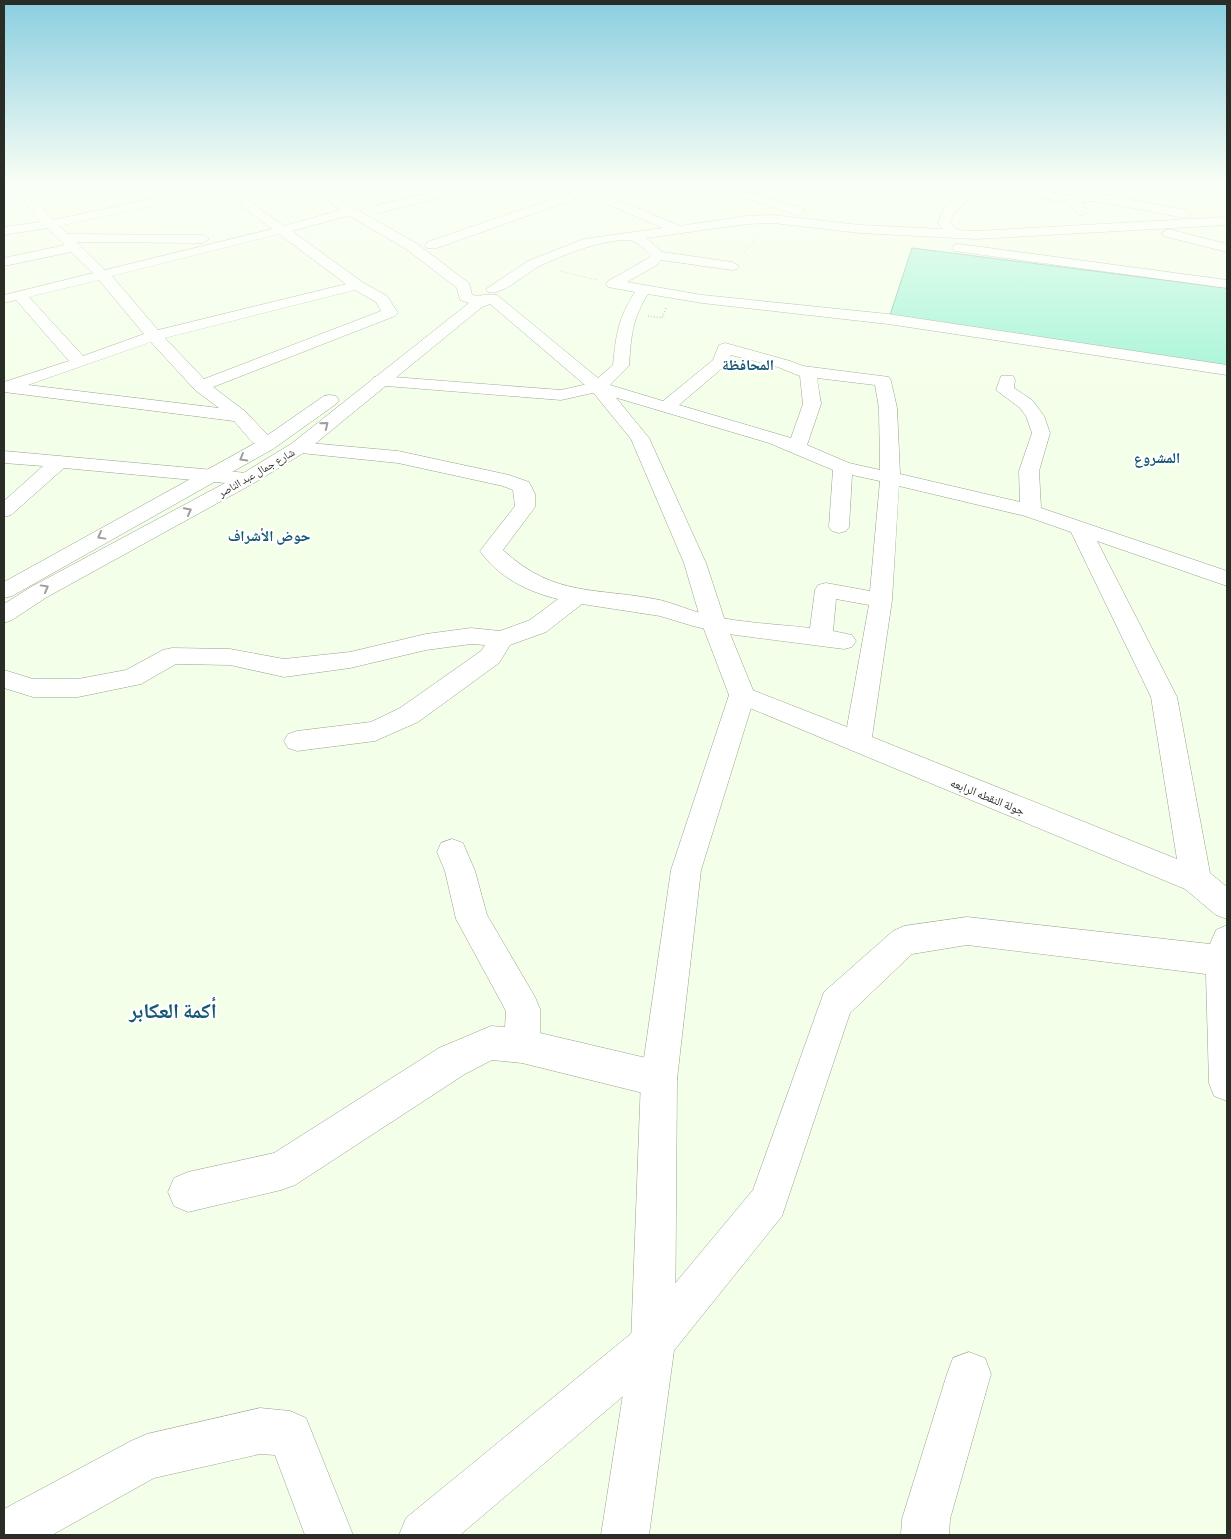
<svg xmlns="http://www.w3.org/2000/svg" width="1231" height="1539" viewBox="0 0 1231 1539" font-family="Commissioner,'Noto Naskh Arabic',sans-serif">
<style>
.water{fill:#9ef4d5;stroke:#7bb8a0}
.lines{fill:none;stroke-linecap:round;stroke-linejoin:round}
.minor-casing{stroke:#98a28e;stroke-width:1}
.major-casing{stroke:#98a28e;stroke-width:1}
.path-far1{stroke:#878e80;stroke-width:1;stroke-dasharray:0.5 2;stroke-linecap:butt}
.path{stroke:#878e80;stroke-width:2;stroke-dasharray:0.5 2.5;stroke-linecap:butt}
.minor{fill:#fff;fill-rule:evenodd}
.major{fill:#fff;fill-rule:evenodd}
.oneway{stroke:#9fa09d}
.labels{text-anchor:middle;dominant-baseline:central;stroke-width:4.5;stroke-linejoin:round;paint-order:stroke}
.far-street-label{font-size:11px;fill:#292d25;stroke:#fff}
.street-label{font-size:12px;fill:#292d25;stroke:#fff}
.far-district-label{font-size:15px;font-weight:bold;fill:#155775;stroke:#fff}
.near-district-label{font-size:21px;font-weight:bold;fill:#155775;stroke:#fff}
</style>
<rect width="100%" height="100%" fill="#f4ffe9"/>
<path class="water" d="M912 248 1227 288V366L889 318Z"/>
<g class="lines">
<defs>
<path id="minor" d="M12 186H24L53 220 212 186H235L232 189 284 226 350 207 354 208 356 211 354 214 292 231 362 282 387 296 398 313 395 316 213 387 246 412 273 441 275 445 273 449C256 453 245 432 234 421L4 392V382L69 361 16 300 4 303V295L93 273 71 252 4 266V258L65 245 47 228 4 235V227L41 222ZM221 191 272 229 105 270 76 242 203 243 209 239 203 235 68 234 59 226ZM279 234 346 284 158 330 112 276ZM99 280 144 334 83 356 29 297ZM355 290 376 302 381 311 204 379 165 338ZM151 342 195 390 219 408 28 385Z
M457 186H478L476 188 379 213 373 209 375 206Z
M572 186H606L597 191 680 226 747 216 773 215 860 225 943 229 938 223 944 209 971 186H984L954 213 950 222 958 230 976 231 1227 217V225L976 239 860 233 773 223 747 224 646 238 662 252 732 262 739 266 737 269 732 270 661 260 657 265 627 282 702 295 888 314 1227 365V375L888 324 702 303 648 294C632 319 631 337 629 366L610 385 663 401 713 360 719 345 725 343 790 361 803 366 889 377 891 381 897 408 900 474 1020 502 1019 471 1032 433 1026 416 1020 408 996 390 1001 376H1013L1015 380 1014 388 1032 400 1044 416 1050 433 1039 471 1041 508 1227 571V586L1097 541 1177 697 1210 873 1227 887V919L1216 915 1185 889 733 701 729 695 733 689 742 686 847 727 869 605 836 599 833 631 852 635 856 641 852 647 844 649 728 634 693 626 660 616 582 604 546 632 510 645 499 663 418 722 375 741 297 751 288 748 284 741 288 734 297 731 371 722 400 708 481 651 485 645 471 644 426 650 350 668 284 677 230 665 176 664 141 684 78 697H33L4 688V670L33 679H78L126 670 163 650 172 648 230 649 284 659 350 652 426 634 471 628 500 631 530 620 558 599C528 592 498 577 480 551L515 506 513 490 503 486 398 463 291 452 289 448 291 444 298 442 398 451 509 475 529 482 535 494V507L503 550C555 598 596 587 660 600 676 604 691 611 707 615 741 623 776 624 810 628L815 590 818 585 826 583 870 591 880 481 852 475 849 527 846 531 839 533 832 531 829 527 833 470 769 443 597 392 561 400 374 385 372 381 374 377 380 376 561 390 592 383 613 365C616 335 618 318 635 292L608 287 606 284 608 281 647 259 651 255C645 250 637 241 629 240 604 239 561 255 538 267 525 274 502 296 488 292L486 289 528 261 584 239 663 228 586 195 437 248H427L425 245 427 242 576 191ZM731 355 778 367 800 376 803 404 791 438 679 405 726 365ZM817 378 875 385 879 408 880 470 849 463 807 445 821 404ZM899 486 1025 516 1071 532 1151 697 1177 859 872 737 892 600Z
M711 186H730L802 208 804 211 798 215 794 214 713 188Z
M993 186H1018L1071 196 1096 193 1185 210 1191 214 1185 218 1096 201 1081 202 1089 211 1083 215 1079 214 1067 203 999 189Z
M1168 229 1227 244V252L1163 236 1162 233Z
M959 244 1227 280V288L954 251 952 248 954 245Z
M4 451 247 473 254 475 257 479 254 483 247 485 64 468 11 515 4 517V501L43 466 4 463Z
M452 839 463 843 475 871 487 915 535 997 540 1009V1033L659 1061 672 1066 677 1079 672 1092 659 1097 522 1063 492 1060 465 1074 295 1185 281 1190 188 1212 174 1206 168 1192 174 1178 188 1172 274 1153 439 1048 491 1026 505 1027 506 1011 456 919 445 871 437 852 441 843Z
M967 917 1210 944 1216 930 1227 925V1101L1214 1096 1209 1083 1206 974 967 945 912 954 850 1013 782 1216 668 1358 460 1535H399L406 1518 638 1328 753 1190 824 992 893 931 904 926Z
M969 1352 985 1358 991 1374 950 1519 949 1535H901L902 1519 947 1374 953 1358Z
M260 1408 290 1411 306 1418 353 1535H305L275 1455 260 1454 154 1478 52 1535H4V1509L131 1441 147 1434Z"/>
<path id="major" d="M310 186H324L354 208 416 243 469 283 472 295C481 297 488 293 497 295L604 383 649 438 706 563 726 624 755 695 701 870 677 1079 675 1343 649 1535H601L631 1343 641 1079 671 870 729 695 702 624 684 563 631 439 592 391 490 304 482 307 305 452 254 483 47 597 12 620 4 623V604L31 587 240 475 291 444 469 303 460 300 457 288 406 249 346 214Z
M330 395 336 396 339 400 336 404 273 449 12 596 4 598V582L259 441 324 396Z"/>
</defs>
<use href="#minor" class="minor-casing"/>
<use href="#major" class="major-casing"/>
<path class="path-far1" d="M743 254 760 234
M560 271 597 280"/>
<path class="path" d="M648 316 662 318 666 308"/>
<use href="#minor" class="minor"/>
<use href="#major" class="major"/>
</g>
<defs><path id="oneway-chevron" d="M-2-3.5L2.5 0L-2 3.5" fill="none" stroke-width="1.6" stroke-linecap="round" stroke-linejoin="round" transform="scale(1.25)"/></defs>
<g class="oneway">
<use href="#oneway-chevron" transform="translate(325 425) rotate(-39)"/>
<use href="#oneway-chevron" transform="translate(243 458) rotate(150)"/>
<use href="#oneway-chevron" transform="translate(188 511) rotate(-28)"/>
<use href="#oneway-chevron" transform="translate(101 536) rotate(151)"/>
<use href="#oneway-chevron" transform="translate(45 588) rotate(-29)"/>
</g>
<linearGradient id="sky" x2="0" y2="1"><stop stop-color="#8acee0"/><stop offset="0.46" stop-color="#fafff5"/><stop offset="1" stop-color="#fafff5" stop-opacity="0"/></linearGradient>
<rect width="1231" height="402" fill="url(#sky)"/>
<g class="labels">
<g class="far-street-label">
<text transform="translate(256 472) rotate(-30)">شارع جمال عبد الناصر</text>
</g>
<g class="street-label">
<text transform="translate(988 796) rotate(22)">جولة النقطه الرابعه</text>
</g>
<g class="far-district-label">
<text x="748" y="364">المحافظة</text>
<text x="1157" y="457">المشروع</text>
<text x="269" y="535">حوض الأشراف</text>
</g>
<g class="near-district-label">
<text x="173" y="1009">أكمة العكابر</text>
</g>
</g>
<rect width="1231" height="1539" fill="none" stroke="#292d25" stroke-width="10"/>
</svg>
